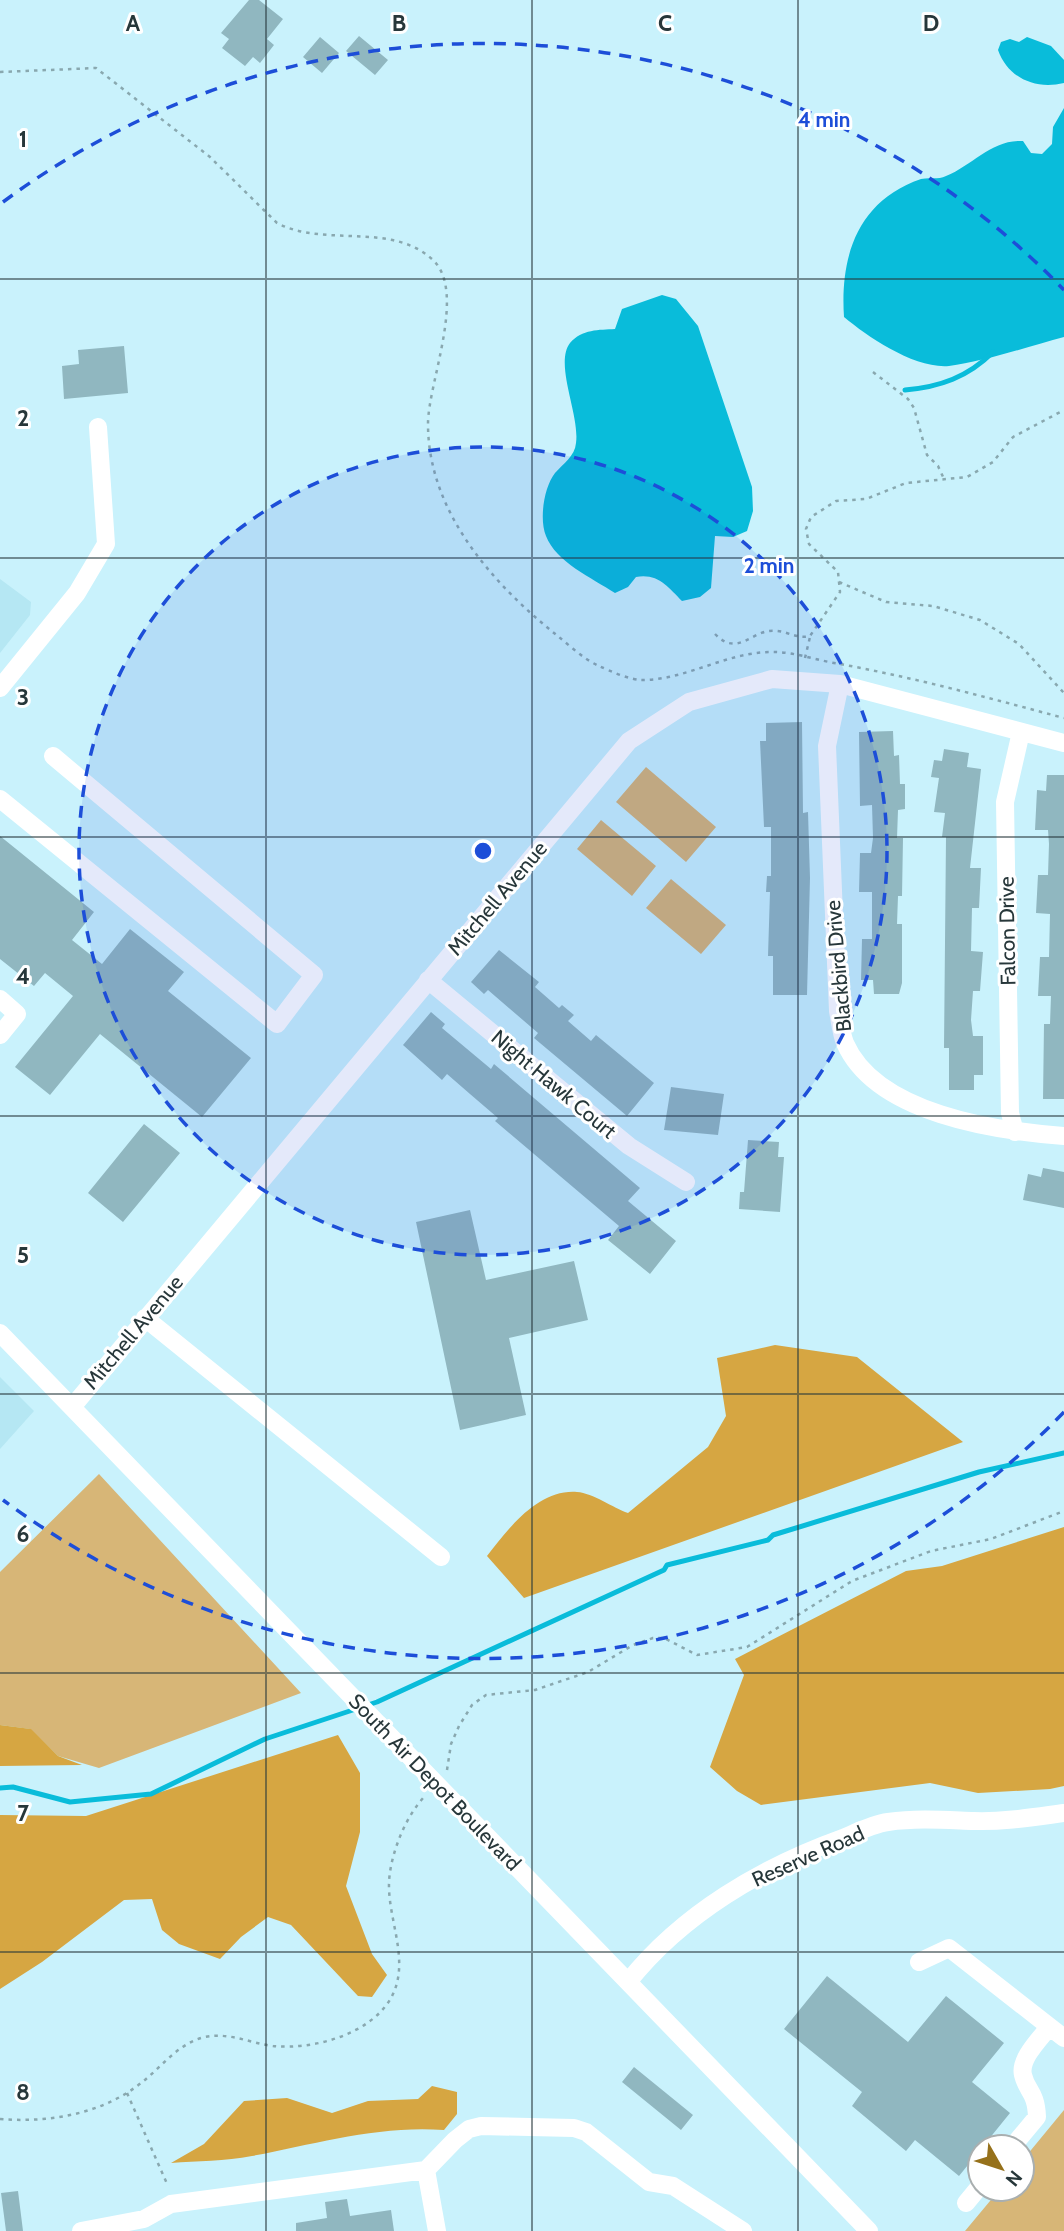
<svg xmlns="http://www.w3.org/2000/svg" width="1064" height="2231" viewBox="0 0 1064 2231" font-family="Cabin,sans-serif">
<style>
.built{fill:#b5e7f3}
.green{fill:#d7b677}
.forest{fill:#d6a642}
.water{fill:#09bcda}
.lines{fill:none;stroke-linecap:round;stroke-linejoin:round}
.stream{stroke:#09bcda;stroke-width:5}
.building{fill:#90b7c0}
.path{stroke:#89a8af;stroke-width:2.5;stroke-dasharray:3.5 5;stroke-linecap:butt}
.minor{stroke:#fff;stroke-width:18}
.grid{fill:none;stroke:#27373a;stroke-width:2;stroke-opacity:0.55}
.ring{fill:none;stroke:#1d4ed8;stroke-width:3.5;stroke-dasharray:12 9}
.labels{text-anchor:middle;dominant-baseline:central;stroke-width:6;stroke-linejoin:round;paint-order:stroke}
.street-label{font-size:21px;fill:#27373a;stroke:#fff}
.grid-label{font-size:23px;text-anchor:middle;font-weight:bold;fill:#27373a;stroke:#fff;stroke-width:6;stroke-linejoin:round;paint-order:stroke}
.centre{fill:#1d4ed8;stroke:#fff;stroke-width:3.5}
.ring-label{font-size:21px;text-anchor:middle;font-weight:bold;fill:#1d4ed8;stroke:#fff;stroke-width:6;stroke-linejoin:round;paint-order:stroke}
</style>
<rect width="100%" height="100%" fill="#c9f2fc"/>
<path class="built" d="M0 579 31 602 30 615 0 653Z
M0 1377 34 1411 0 1449Z"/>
<path class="green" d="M646 767 716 827 686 862 616 802Z
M601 820 656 866 632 896 577 849Z
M671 879 726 925 701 954 646 908Z
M99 1474 301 1693 99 1768 58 1756 30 1729 0 1725V1572Z
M1064 2110V2231H965L1000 2189H1022V2161Z"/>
<path class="forest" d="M775 1345 857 1357 963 1442 524 1598 487 1556C508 1529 538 1489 577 1492 593 1493 613 1508 628 1513L708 1447 726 1416 717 1358Z
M1064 1527V1786L1050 1789 978 1793 930 1783 761 1805 737 1791 710 1767 744 1675 735 1659 906 1571 942 1566Z
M0 1725 31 1729 58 1756 82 1765 0 1766Z
M338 1735 360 1773V1832L346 1886 372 1954 387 1975 372 1997 358 1996 291 1925 268 1917 241 1937 220 1959 179 1944 162 1930 152 1899 124 1900 42 1962 0 1989V1815L86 1816Z
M432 2086 457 2092V2114L444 2130C379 2125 315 2144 252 2156 225 2161 197 2161 171 2163L204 2144 244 2101 287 2098 332 2113 368 2101 418 2099Z"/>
<path class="water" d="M1027 37 1051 46 1064 60V83C1035 90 1008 78 998 50L1001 42 1010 39 1019 42Z
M1064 108V337C1030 346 983 362 949 366 915 369 868 337 844 317 840 257 857 201 921 179 929 177 938 180 946 176 973 165 992 139 1023 141L1031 153 1042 154 1052 144 1053 127Z
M662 295 676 299 698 326 752 487 753 511 747 531 733 537 715 536 711 588 700 597 682 601C668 587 658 573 636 577L628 587 615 593C592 578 556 562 546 536 539 519 544 487 555 473 563 464 575 456 576 443 580 415 554 364 570 343 582 329 599 330 615 329L622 309Z"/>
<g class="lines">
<path class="stream" d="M905 390C940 387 968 377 993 352
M0 1788 13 1787 70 1802 151 1794 265 1739 377 1702 664 1570 667 1565 768 1540 773 1535 979 1472 1064 1453"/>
</g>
<path class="building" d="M249 0H259L283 19 267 39 274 45 260 63 253 57 245 66 222 48 229 39 221 33Z
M359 36 388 60 375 75 346 51Z
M320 37 339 53 322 73 303 57Z
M124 346 128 393 64 399 62 366 79 364 78 350Z
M802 722 803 813 808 812 810 878 807 995H773V956H768L770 892H766L767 876H771V827H764L760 741H766V723Z
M893 731 894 756 899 755 900 784H905V809L898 810 897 838H903L902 896H898L897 924H902V983L899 994H874L873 980H861L862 939H872V892H859L860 853H871L873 838 872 805 860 806 859 732Z
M944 749 969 753 967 767 981 769 970 868H981L979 908H972L971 951 983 952 980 991H973L971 1020 973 1036H983V1075H974V1090H949V1048H944L946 837H942L945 813 934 812 939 778 931 777 934 760 942 761Z
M1047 775H1064V1099H1043L1044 1024H1050L1051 996H1038L1040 957H1049L1050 914 1036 913 1038 875H1048L1049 844 1048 830H1035L1037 790 1046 791Z
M0 836 94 912 72 940 102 964 130 929 184 972 168 991 251 1058 202 1117 100 1034 50 1095 15 1067 73 996 45 973 34 986 0 959Z
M499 950 539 982 535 987 559 1008 562 1005 574 1015 568 1021 591 1041 596 1035 654 1083 627 1116 534 1038 538 1033 488 990 484 994 471 982Z
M431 1012 445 1024 442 1028 491 1069 494 1064 640 1188 628 1201 676 1241 650 1274 608 1240 619 1226 495 1121 498 1118 470 1094 447 1074 442 1080 403 1045Z
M671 1087 724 1094 718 1135 664 1130Z
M144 1124 180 1153 123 1222 88 1193Z
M748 1140 779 1142 778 1157H784L780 1212 739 1209 740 1192H744Z
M1043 1168 1064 1172V1208L1023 1200 1028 1174 1041 1177Z
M470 1210 486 1280 574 1261 588 1320 509 1338 526 1415 460 1430 416 1222Z
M827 1976 908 2042 946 1996 1004 2043 972 2082 1010 2113 959 2176 915 2140 906 2151 852 2106 862 2092 784 2029Z
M634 2067 693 2115 681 2130 622 2082Z
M18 2191 23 2231H6L1 2193Z
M347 2199 350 2216 391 2210 394 2231H296V2223L327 2218 325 2202Z"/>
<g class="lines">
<path class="path" d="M0 72 96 68 210 157 277 223C325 248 391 221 433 260 467 292 428 383 428 424 428 510 490 581 554 633 568 644 583 659 599 666 610 671 630 680 642 680 687 680 728 651 774 652 795 652 819 661 840 664 916 678 989 698 1064 718
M873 372 908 399 914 408 927 455 938 466 944 479
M839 582 886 602 933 606 980 620 1019 644 1064 693
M715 634C739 659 753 627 777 631 789 632 797 639 810 636L840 592 838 572 809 544 806 529 811 517 836 501 866 499 906 483 967 477 993 462 1013 437 1064 410
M805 658 810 637
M447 1770 451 1744 459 1726 472 1705 486 1695 535 1690 588 1672 633 1645 653 1638H664L697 1655 747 1647 852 1581 931 1551 991 1539 1064 1511
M127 2093 168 2186
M0 2119C49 2123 102 2114 141 2083 162 2067 178 2043 205 2037 230 2032 249 2043 273 2046 312 2050 370 2035 391 1998 411 1962 388 1921 389 1883 390 1855 405 1817 425 1796"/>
<path class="minor" d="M840 684 827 746 838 1011C840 1021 841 1033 845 1043 876 1114 996 1131 1064 1136
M0 688 77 593 106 544 98 427
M0 799 277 1024 314 975 53 756
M428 980 629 1146 686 1182
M0 999 17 1014 0 1035
M1015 1132 1010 1113 1005 802 1021 732
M145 1318 441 1557
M0 1333 869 2231
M73 1406 629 741 689 702 772 679 840 684 1064 743
M919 1962 949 1948 1064 2038
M628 1982C682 1914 762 1867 843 1838 857 1832 873 1824 888 1822 917 1818 944 1820 974 1821 1004 1822 1034 1817 1064 1813
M1012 2147 1037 2117C1036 2091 1027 2092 1023 2075 1019 2059 1040 2039 1049 2027
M426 2170 455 2140 469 2129 481 2126 574 2128 586 2132 649 2182 673 2186 743 2231
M966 2203 980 2186
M81 2231 144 2219 171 2204 426 2170 437 2231"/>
</g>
<path class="grid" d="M266 0V2231M532 0V2231M798 0V2231M0 279H1064M0 558H1064M0 837H1064M0 1116H1064M0 1394H1064M0 1673H1064M0 1952H1064"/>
<circle cx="483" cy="851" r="404" fill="#1d4ed8" fill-opacity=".12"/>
<g class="ring">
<circle cx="483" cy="851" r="404"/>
<path d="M1064 1412A807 807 0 0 1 3 1500M3 202A807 807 0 0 1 1064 290"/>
</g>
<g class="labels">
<g class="street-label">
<text transform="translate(497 898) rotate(-50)">Mitchell Avenue</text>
<text transform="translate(1007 931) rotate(-91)">Falcon Drive</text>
<text transform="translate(838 966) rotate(-95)">Blackbird Drive</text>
<text transform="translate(554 1084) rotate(40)">Night Hawk Court</text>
<text transform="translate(133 1332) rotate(-50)">Mitchell Avenue</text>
<text transform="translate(435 1782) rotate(46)">South Air Depot Boulevard</text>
<text transform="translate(808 1856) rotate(-24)">Reserve Road</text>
</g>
</g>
<g class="grid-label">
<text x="133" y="31">A</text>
<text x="399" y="31">B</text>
<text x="665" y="31">C</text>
<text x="931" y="31">D</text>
<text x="23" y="147">1</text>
<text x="23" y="426">2</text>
<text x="23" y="705">3</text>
<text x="23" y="984">4</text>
<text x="23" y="1263">5</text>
<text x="23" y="1542">6</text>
<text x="23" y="1821">7</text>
<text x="23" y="2100">8</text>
</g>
<circle cx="483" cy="851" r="10" class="centre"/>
<g class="ring-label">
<text x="824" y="127">4 min</text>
<text x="769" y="573">2 min</text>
</g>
<g transform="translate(1001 2168) rotate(129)"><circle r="33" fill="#ffffff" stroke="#a9afb0" stroke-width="2"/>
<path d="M0-5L12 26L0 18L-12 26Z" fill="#96711b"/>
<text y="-10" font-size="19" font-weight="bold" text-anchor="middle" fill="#27373a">N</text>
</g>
</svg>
